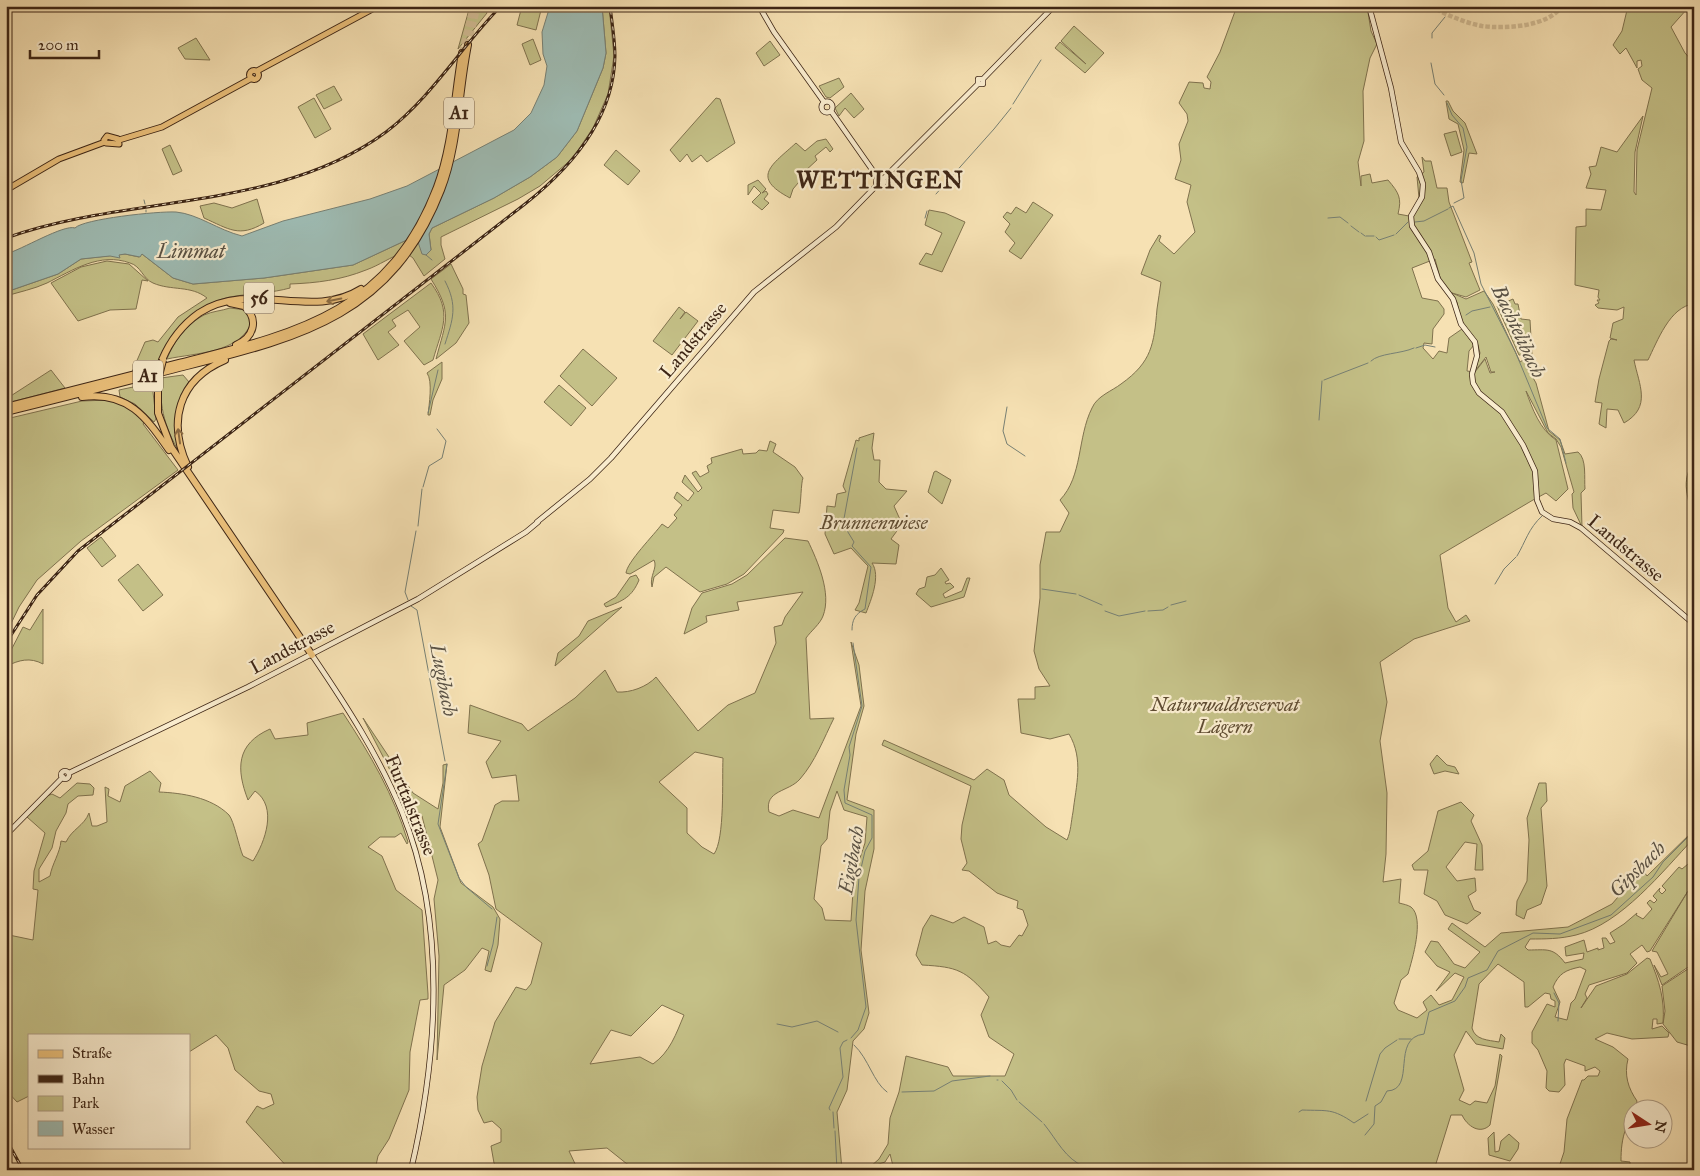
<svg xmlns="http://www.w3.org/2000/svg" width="1700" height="1176" viewBox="0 0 1700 1176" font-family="'IM FELL Great Primer',serif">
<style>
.green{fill:#c4c087;stroke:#80724e;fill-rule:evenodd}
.water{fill:#9ebcb4;stroke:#778074}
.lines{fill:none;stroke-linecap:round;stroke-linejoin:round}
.stream{stroke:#778074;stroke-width:1}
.secondary-tunnel{stroke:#d1bb93;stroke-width:4.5;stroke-dasharray:4.5 2;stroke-linecap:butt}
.highway-tunnel{stroke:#d1bb93;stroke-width:6;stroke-dasharray:6 3;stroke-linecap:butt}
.secondary-casing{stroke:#3d2515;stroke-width:6}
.primary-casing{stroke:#3d2515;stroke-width:7}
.highway-casing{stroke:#3d2515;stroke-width:8}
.secondary{stroke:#f9ecce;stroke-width:4.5}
.primary{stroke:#ebc07a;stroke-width:5}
.highway{stroke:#ebc07a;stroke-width:6}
.rail-casing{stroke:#3d2515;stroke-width:3}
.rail{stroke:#f9ecce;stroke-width:1;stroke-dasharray:4;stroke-linecap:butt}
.highway-bridge-casing{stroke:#3d2515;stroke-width:8;stroke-linecap:butt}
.highway-bridge{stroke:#ebc07a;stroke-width:6}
.oneway{stroke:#8b6b42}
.labels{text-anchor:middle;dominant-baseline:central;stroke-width:4.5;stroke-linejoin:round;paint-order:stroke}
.shield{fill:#f9ecce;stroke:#75614c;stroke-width:1}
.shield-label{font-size:18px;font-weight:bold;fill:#3d2515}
.street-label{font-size:19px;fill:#3d2515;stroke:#f9ecce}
.park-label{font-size:19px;font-style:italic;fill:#5f4c32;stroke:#f9ecce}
.water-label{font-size:20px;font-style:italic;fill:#5a5245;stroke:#f9ecce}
.district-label{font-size:24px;font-weight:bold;letter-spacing:1px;fill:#3d2515;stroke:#f9ecce}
</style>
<rect width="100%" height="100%" fill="#f6e1b3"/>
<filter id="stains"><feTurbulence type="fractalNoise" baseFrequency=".004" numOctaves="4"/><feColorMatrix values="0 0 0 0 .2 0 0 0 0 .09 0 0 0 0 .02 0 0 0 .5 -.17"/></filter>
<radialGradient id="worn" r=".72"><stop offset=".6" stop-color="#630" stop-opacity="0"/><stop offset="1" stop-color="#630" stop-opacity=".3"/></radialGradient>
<path class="green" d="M470 6H485L487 13 458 49Z
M522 6H542L536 30 517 25Z
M602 6H609L614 56 608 94 593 128 572 159 540 186 518 199 441 237V245L445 259 424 276 413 258 405 252C390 257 380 265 366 270 341 280 317 283 290 284V288C272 293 254 293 236 296 198 301 172 330 157 364L132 372 145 342 153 340 158 342 178 317 207 298C191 285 171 291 153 283 143 279 141 266 130 263 100 252 73 270 47 283 34 289 19 292 6 296V292L58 274 81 259 125 254 139 257 142 254 173 278 193 284 264 278 353 265 413 237 431 250 429 234 432 228 494 198 530 177 557 157 577 131 603 68 606 53Z
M1237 6H1367L1371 31 1377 44 1370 58 1363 91 1364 141 1358 162 1361 186V176L1370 174 1372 183 1388 180C1399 193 1402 198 1398 214L1409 216 1419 198 1417 177 1424 172 1422 157 1425 161H1431L1437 188H1447L1449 202 1472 262 1469 263 1480 290 1466 297 1452 293 1466 299 1484 291 1493 304 1520 362 1528 357 1533 366 1528 369 1536 383 1549 431 1560 440 1565 454 1578 452C1587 459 1584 478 1585 489L1581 493 1582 527 1573 508 1572 494 1574 492 1561 447 1556 439 1548 433 1526 391C1532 408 1540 430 1556 440L1568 489 1556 501 1546 493 1533 500 1440 555 1448 608 1456 622 1466 615 1470 621 1414 639 1380 662 1387 702 1380 741 1387 793 1386 854 1383 882 1401 879 1399 903C1403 904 1408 905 1411 907 1425 918 1412 960 1408 974L1401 980 1394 1003 1398 1010 1417 1018 1427 1010 1423 1002 1431 995 1439 1005 1452 1000 1464 977 1455 973 1436 991 1450 972 1437 966 1425 952 1431 941 1438 942 1454 964 1465 968 1480 952 1448 929 1452 923 1485 947 1501 933 1568 927 1612 904 1642 869 1647 876 1694 830V838C1663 871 1621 924 1576 935 1560 939 1545 939 1530 939L1525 947 1528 950C1547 950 1553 947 1565 963L1583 959 1584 953 1566 956 1565 947 1584 940 1587 952 1598 948V950L1604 948 1602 938H1606L1610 944 1615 942 1610 933 1624 924 1637 913 1636 915 1643 919 1652 909 1647 903 1650 900 1654 903 1657 900 1653 896 1660 888 1659 891 1662 894 1666 890 1662 886 1679 867 1682 869 1694 859V882L1689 889H1691L1694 894V963L1662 985 1654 965 1661 977 1668 974 1657 952 1652 951 1688 891 1650 951 1647 952 1642 945 1630 954 1637 963 1627 973 1589 985 1585 994 1587 998 1581 1008 1596 986 1627 974 1647 958 1650 959C1659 981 1665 999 1663 1023L1657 1024V1019H1653L1652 1029 1662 1026 1669 1033 1668 1037 1632 1039 1607 1033 1595 1039 1613 1047 1628 1059C1624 1075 1628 1088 1637 1101L1635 1108H1632C1632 1117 1628 1120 1626 1128 1622 1139 1621 1149 1621 1161L1630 1162V1170H1558L1564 1152 1567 1119 1582 1080H1584L1588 1076H1598L1600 1071 1595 1067 1585 1071V1066L1566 1059 1564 1064 1565 1085 1559 1092 1549 1091 1546 1088 1547 1071 1538 1050 1532 1043V1032L1547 1004 1555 1007V1001L1551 999 1550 994 1545 993 1528 1007H1525L1524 982 1498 964 1479 984 1472 1028C1475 1040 1488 1040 1499 1042L1501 1034 1505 1038 1503 1049 1476 1044 1466 1031 1454 1055 1464 1090 1459 1100 1470 1105 1475 1101 1487 1103 1495 1086 1500 1054 1502 1056 1490 1125C1480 1135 1467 1126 1462 1115H1451L1434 1170H894L890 1154 885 1162 870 1167 879 1159 888 1144 890 1118 899 1092 906 1056 948 1067 953 1076H1005L1014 1054 989 1037 981 1015 989 997C965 970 958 967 922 965L916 955 923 928 931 915 953 923 964 917 984 927 988 944 996 941 1001 945 1010 947 1019 935 1022 936 1028 925 1023 910 1017 908 1018 901 997 893 969 871 962 870 967 863 961 839 962 825 971 786 882 745 884 740 974 780 987 769 1004 780 1009 795 1046 827 1067 840C1071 831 1071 822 1073 812 1076 786 1084 759 1069 734L1050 739 1021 733 1018 699H1035V687L1050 686 1039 669 1034 651 1040 598V565L1046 532H1060L1069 513 1060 500C1083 476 1077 438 1092 408 1097 396 1112 391 1121 384 1152 362 1154 344 1157 309 1158 300 1160 291 1161 282L1141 274 1150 250 1159 235 1161 236 1159 241 1174 254 1195 232 1187 202 1191 185 1175 179 1181 160 1179 144 1188 121 1187 114 1179 103 1189 82 1203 83 1204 88 1210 89 1211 82 1207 77 1220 52ZM1435 259 1441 281 1457 302 1460 318 1478 345 1480 353 1475 371 1486 357 1491 372H1495L1490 373 1485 359 1475 372 1467 371 1469 351 1474 345 1462 329 1449 338 1447 353 1439 351 1433 359 1423 348 1424 343 1432 344 1433 329 1444 314V309L1438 301 1422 298 1412 268ZM1580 967 1586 970 1575 999 1571 1003 1567 1020 1555 1017 1560 1002 1553 987C1559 973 1566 970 1580 967Z
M1628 6H1694V12L1687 9 1671 27 1685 53 1694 63V304C1670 306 1657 342 1648 360H1634C1639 385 1652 407 1624 423L1618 410 1607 409 1606 428 1599 424 1602 403 1595 402 1599 379 1609 341 1611 339 1617 340 1610 338 1613 323 1623 319 1624 307 1617 310 1598 308 1595 305 1599 303 1597 300H1600L1598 297 1599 290 1575 285 1576 227 1586 226V209L1601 210 1606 190 1586 188 1591 174 1589 167 1596 166 1601 147 1617 152 1643 116 1635 152 1634 192 1636 195 1637 150 1652 88 1642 80 1638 69 1642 66 1641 60 1637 61V68L1626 48 1620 54 1613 45 1622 31Z
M1074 26 1104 53 1085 73 1055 48 1060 42 1086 64 1061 41Z
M196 38 210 60 185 59 178 48Z
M533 39 541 60 530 65 522 44Z
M770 41 780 55 764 66 756 53Z
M839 78 844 87 830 98 826 97 819 86Z
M334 86 342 100 324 109 316 95Z
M851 93 864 109 854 118 845 108 839 116 835 108Z
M314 98 331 129 315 138 298 107Z
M716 98 720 99 735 143 707 162 701 155 692 162 687 154 680 162 670 150Z
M1446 101H1448L1453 111 1465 123 1477 154 1469 153 1463 183 1460 182 1464 150 1458 124 1449 119Z
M1456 131 1462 152 1451 156 1444 134Z
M826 139 833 149 830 152 826 147 815 156 817 160 804 172V176L793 189 790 198C750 177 772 165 796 143L805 151 817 141Z
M170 145 182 171 173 175 162 149Z
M616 150 640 171 628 185 604 165Z
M758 180 766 189 762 193 766 191 768 194 764 199 769 203 762 210 752 202 761 193 754 186 748 195V185Z
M257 199 264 223C239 238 229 229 204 218L200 206 214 203 232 208Z
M1033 202 1053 215 1021 259 1009 251 1015 243 1005 232 1010 224 1003 217 1007 212 1011 214 1016 207 1026 213Z
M929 210 945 213 965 222 942 272 919 264 926 253 932 255 942 233 925 225Z
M107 261 129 264 148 281 142 280 136 309 110 310 78 321 51 283 81 267Z
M451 264 463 289V294L466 295 469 323 456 343 436 359C446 321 453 314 431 279Z
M431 283C453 313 442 328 433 360L424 365 404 341 420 327 408 310 392 320 396 326 388 332 399 345 378 360 363 334Z
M1513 299 1515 304H1518L1521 319 1530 320 1532 355H1519L1497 306Z
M679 307 685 312 680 319 686 312 698 321 672 355 653 341Z
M230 308 246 310 251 323C240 353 195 353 167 359 173 342 188 323 204 315 213 311 221 311 230 308Z
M583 349 617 378 592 406 560 376Z
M442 362V379L433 400 430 415H428C429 405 433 381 427 373Z
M51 370 65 388 7 403 6 399Z
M183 375 189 382C171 412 171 433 186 464 168 434 159 415 161 378Z
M152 383 156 419 154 422 135 404 120 397 119 390Z
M559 385 586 408 571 426 544 402Z
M109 400 125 405 145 421 143 424 178 470 81 541 37 580 19 607 6 634V419L82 401Z
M874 433 872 448 874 460H880L879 482 886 489 907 491 894 506 902 524 891 539 899 545 896 564 872 563C881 576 871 600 866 613L855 610 859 603 868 566 851 548 834 554 825 534 827 506 835 507 837 494 846 492 843 486 856 440 859 441V438Z
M770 441 776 444 773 452 795 467 803 478C801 482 801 504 799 513L773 510 770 528 784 530 783 533 744 574 727 584 700 592 666 567 654 577 652 587C649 576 658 568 654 560L630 574 626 573C627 562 654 535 662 524L668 528 677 518 674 515 682 505 674 498 677 492 688 501 694 493 682 482 685 475 698 492 702 488 692 473 696 471 700 477 709 472 707 466 712 463 711 458 742 449 743 454 756 453 759 450 767 451Z
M1694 462V520C1688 499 1680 480 1694 462Z
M936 471 951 480 942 504 928 492 934 472Z
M101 537 116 556 102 567 87 548Z
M785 538 808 541C817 560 832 593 823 616 820 624 811 631 806 638L810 719 834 718C824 738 815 762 800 779 789 792 764 790 769 812L779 816 793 810 819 818 861 706 851 642 859 665 864 706 856 734 847 800 874 810V849L865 891 861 950 869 1013 864 1029 853 1041 847 1090 837 1112 842 1170H645L627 1164 607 1148 569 1151 578 1170H499L494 1163 491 1146 501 1142V1129L492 1121 484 1123 478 1110 477 1097 482 1066 495 1022 516 987 526 990 531 984 542 943 496 909 489 875 478 844 482 841 495 805 502 801H519L516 775 492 778 486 762 501 741 468 733 470 705 522 724 528 731 575 698 605 670 617 692C630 693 647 687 656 677L698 731 728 705 755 693 776 643 774 627 782 625 785 617 803 592 737 602 739 610 706 616 707 622 684 634 692 608 702 593 732 584 747 575ZM695 752 723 758C722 779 725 839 714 854L702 847 687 833V808L659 782ZM837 791 844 810 867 817 865 843 854 876 851 921 825 920 822 908 814 899 821 846 827 839 830 811ZM662 1005 684 1015C676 1034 670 1052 653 1064L640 1057 590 1064 611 1030 631 1036Z
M138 564 163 595 143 611 118 580Z
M941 568 949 580 945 582 946 584 950 583 954 587 943 594 945 598 962 591 967 578H970L964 597 931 607 916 594 919 589 925 587 927 577 935 575Z
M636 575 639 580C632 597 623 601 606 607L604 604 616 597 630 577Z
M622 607 555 666 558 653 579 636 588 621Z
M43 609V664C30 657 19 660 7 666L6 660 23 627 30 630Z
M343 713C370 754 394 795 408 842L407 844 401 833 395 837H380L368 847 382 856 396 890 422 910 428 994V999L420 1000 410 1052 409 1090 389 1139 378 1156 375 1170H290L246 1122 257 1106 263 1109 274 1104 271 1094 259 1091 235 1070 228 1048 216 1035 189 1052V1035H29V1096L17 1102 6 1090V943L9 935 33 940 38 890 33 889 34 871 45 833 27 817 42 798 52 794 60 798 77 783 90 784 94 788 93 795 78 796 68 804 66 813 56 831 52 848 39 869V882L50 876C52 864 60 853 61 841L66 842C72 829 84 826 89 813L92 826H97L107 822 105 787 109 789 108 796 120 802 125 786 150 771 161 783 159 792C182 793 211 797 229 815 234 821 239 847 243 856L253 861C265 842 278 807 255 791L248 800C236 769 236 744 270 729L275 739 308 735 307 723Z
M363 718 413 793 438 809 443 783V765L447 764 440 827 461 883 493 907 500 919 498 945 491 972 485 970 489 951 482 948 465 970 444 985 437 1060 439 956 434 899 438 880 422 816 410 803 392 774Z
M1437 755 1447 765 1455 767 1459 774 1445 771 1434 774 1430 764Z
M1539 783H1546L1547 801 1541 808 1547 886 1541 904 1527 910 1524 919 1516 915 1517 901 1527 881 1529 840 1527 818Z
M1461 802 1474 815 1471 821 1482 845 1483 870H1475L1477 844 1465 842 1446 867 1457 881 1475 878 1476 891 1468 896 1474 910 1481 913 1467 924 1445 915 1437 901 1424 894 1428 870H1414L1412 865 1428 851 1438 811Z
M1694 965V1047L1677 1042 1663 1024 1665 1011 1662 986Z
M1494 1132 1495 1152 1499 1151 1501 1141 1509 1134 1519 1143 1518 1149 1510 1161 1489 1155 1488 1138Z"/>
<path class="water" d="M550 6H602L606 53 603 68 577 131 557 157 530 177 494 198 432 228 429 234 431 250 426 255 422 254 417 239 413 237 353 265 264 278 193 284 173 278 142 254 140 257 125 254 119 255 120 258 110 256 81 259 58 274 6 292V254C21 250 64 224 75 228 83 219 158 211 176 212 198 214 218 230 242 236L283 221 370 199 407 186 514 130 531 113 544 85 547 66 543 54 542 32Z"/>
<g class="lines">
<path class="stream" d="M1442 8V6
M1432 38V33L1445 17
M1431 63 1435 84 1444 95
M1447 103 1452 115 1463 128 1467 147 1461 180 1464 198 1454 203
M1013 104 1041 60
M936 194 994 129 1011 108
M144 200 145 204
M1449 208 1453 206 1474 253 1481 284 1515 351 1547 428 1560 439 1566 463
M146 210V212
M925 218 927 211
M1328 218 1340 217 1348 223
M1415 222 1424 221 1448 209
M1351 226 1359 232
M1361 233 1365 236
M1396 234 1408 222
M1366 236H1374
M1376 237 1379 240 1394 235
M426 255 432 260
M1466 315 1472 311 1490 307
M445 344C453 319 458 306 445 281
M1416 348 1425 345 1435 347
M1371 361C1379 353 1401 354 1414 348
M1324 380 1368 363
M1007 407 1003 431 1007 444 1025 456
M428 413 438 370
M1319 420 1322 381
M423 487 429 466 442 458 446 441 437 429
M418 526 422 489
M1517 556C1526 541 1528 529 1542 516
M1495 584 1504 569 1516 557
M1042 589 1076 594
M1079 595 1102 605
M408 600 405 592 416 531
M1171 605 1186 601
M411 606 417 610 445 761
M1105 611 1119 616 1145 611
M1148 611 1163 610 1168 607
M852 630C852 620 855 614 865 609L871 567 852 546 854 542 843 524 857 448
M447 764 438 824 459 878 466 887 492 909
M487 966 493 944 497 917
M1554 993 1559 1003 1558 1021
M777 1024 792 1027 817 1021 838 1032
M851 1038 858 1030 866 1007 856 920 859 877 865 851 872 838V815L845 803 844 790 850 755 849 747 862 706 853 643
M1399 1039H1411
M854 1045C869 1059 873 1082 887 1092
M997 1080H998
M1002 1081 1011 1090 1017 1100
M902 1092 934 1091 952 1081 990 1076
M1366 1101 1380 1054 1385 1048 1397 1040
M1019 1102 1042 1122
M830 1110 829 1108 843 1077 840 1048 843 1042 847 1040
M833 1112 834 1128
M1299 1112 1302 1110C1328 1111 1332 1108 1354 1123L1368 1114
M1044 1124C1057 1140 1065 1159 1085 1167
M835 1131 837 1170
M1365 1135 1374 1124 1375 1106 1381 1102 1387 1091C1417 1090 1390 1038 1424 1034L1429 1012 1455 1001 1465 987 1468 978 1487 970 1498 951 1533 933 1560 934 1611 915 1653 877 1663 862 1694 831
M894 1165 906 1170
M824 1170 831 1168
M866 1170 873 1168"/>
<path class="secondary-tunnel" d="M1431 6C1446 15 1466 23 1482 26 1505 29 1548 27 1562 6"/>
<path class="highway-tunnel" d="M468 45 478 6
M462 53 473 6"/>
<defs>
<path id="secondary" d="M759 6 774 32 824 102
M1369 6 1391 88 1401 142 1419 172 1423 184 1422 197 1411 216 1412 226 1429 252 1438 279 1453 299 1461 324 1475 342 1477 356 1472 374 1473 383 1479 393 1502 412 1523 445 1535 471 1537 500 1542 512 1553 519 1570 522 1581 528 1694 624
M983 79 1054 6
M821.5 107a5.5 5.5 0 1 1 11 0a5.5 5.5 0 1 1-11 0Z
M831 111 878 178
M876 182a4 4 0 1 1 8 0a4 4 0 1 1-8 0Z
M883 179 978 84V79H983V84H978
M537 522 590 479 611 458 754 292 836 227 877 185
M312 655C346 705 379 756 402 812 447 923 438 1055 411 1170
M61 775a4 4 0 1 1 8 0a4 4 0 1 1-8 0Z
M69 773 248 687 418 599 526 532 538 522
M6 835 63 777"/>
<path id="primary" d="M249.5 75a4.5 4.5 0 1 1 9 0a4.5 4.5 0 1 1-9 0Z
M257 71 378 6
M107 136 118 139 119 144 106 143 104 140Z
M119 140 162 127 252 78
M6 190 59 159 105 142"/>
<path id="highway" d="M230 303 244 306C260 320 253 338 236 345
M162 360C170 341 182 325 199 313 252 279 310 321 361 289
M158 380V413L171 447 312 655
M82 397C128 391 146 417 169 450
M6 407C64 392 121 378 179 363 296 333 389 313 437 187 453 144 454 98 462 53
M6 412C64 398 121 383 179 368 298 338 391 318 441 190 459 143 458 94 468 45
M188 467C167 422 178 380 225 360"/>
</defs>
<use href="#secondary" class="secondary-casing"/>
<use href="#primary" class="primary-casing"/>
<use href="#highway" class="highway-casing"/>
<use href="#secondary" class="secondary"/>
<use href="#primary" class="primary"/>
<use href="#highway" class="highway"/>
<defs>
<path id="rail" d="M6 238C128 194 278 212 386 132 432 97 461 47 501 6
M6 643 37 595 78 551 525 204C572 167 614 118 615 56 615 39 612 23 610 6
M6 1139 23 1170"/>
</defs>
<use href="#rail" class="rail-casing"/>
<use href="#rail" class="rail"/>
<defs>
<path id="highway-bridge" d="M158 380 163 360"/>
</defs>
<use href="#highway-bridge" class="highway-bridge-casing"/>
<use href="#highway-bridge" class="highway-bridge"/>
</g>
<defs><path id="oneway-shaft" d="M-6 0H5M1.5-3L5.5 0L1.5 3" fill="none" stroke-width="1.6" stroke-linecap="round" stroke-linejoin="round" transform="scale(1.25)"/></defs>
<g class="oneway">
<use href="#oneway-shaft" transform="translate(334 300) rotate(168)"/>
<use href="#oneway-shaft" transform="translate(179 436) rotate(-98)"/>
</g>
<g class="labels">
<g class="shield">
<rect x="444" y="97.5" width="30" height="31" rx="4"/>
<rect x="244" y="282.5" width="30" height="31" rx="4"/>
<rect x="133" y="360.5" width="30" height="31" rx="4"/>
</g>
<g class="shield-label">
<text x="459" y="113">A1</text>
<text x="259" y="298">56</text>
<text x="148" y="376">A1</text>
</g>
<g class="street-label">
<text transform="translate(693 340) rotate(-50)">Landstrasse</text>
<text transform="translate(1626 548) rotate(40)">Landstrasse</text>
<text transform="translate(292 647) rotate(-28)">Landstrasse</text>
<text transform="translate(411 805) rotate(68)">Furttalstrasse</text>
</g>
<g class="park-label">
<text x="874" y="522">Brunnenwiese</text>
<text x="1225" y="704">Naturwaldreservat<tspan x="1225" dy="22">Lägern</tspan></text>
</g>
<g class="water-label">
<text x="191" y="251">Limmat</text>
<text transform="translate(1519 331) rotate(65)">Bachtelibach</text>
<text transform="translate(444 680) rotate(79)">Lugibach</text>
<text transform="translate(851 860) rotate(-80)">Eigibach</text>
<text transform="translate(1637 869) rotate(-45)">Gipsbach</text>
</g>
<g class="district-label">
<text x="880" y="180">WETTINGEN</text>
</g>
</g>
<rect width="1700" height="1176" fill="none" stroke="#f6e1b3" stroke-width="25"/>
<rect x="8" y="8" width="1685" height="1161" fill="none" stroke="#3d2515" stroke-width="2.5"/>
<rect x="12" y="12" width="1675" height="1151" fill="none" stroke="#3d2515"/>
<rect x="28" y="1034" width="162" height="115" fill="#f9ecce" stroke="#ae9c84"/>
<rect x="38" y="1050" width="25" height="8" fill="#ebc07a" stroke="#ae9c84"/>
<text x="72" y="1058" font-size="15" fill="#3d2515">Straße</text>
<rect x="38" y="1075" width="25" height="8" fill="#3d2515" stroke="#ae9c84"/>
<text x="72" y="1084" font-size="15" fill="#3d2515">Bahn</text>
<rect x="38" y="1096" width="25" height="15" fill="#c4c087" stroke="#ae9c84"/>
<text x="72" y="1108" font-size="15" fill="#3d2515">Park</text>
<rect x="38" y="1121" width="25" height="15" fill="#9ebcb4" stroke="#ae9c84"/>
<text x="72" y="1134" font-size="15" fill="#3d2515">Wasser</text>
<g transform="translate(1648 1124) rotate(102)"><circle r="24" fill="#f9ecce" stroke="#ae9c84"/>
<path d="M0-4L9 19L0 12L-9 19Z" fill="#8f2418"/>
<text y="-8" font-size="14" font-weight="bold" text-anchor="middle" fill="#3d2515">N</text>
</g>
<path d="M30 50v8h69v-8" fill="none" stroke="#3d2515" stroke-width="2.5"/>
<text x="38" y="50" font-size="15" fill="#3d2515" stroke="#f9ecce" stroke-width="4" paint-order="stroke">200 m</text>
<rect width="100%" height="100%" filter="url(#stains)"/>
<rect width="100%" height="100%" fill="url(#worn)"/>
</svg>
